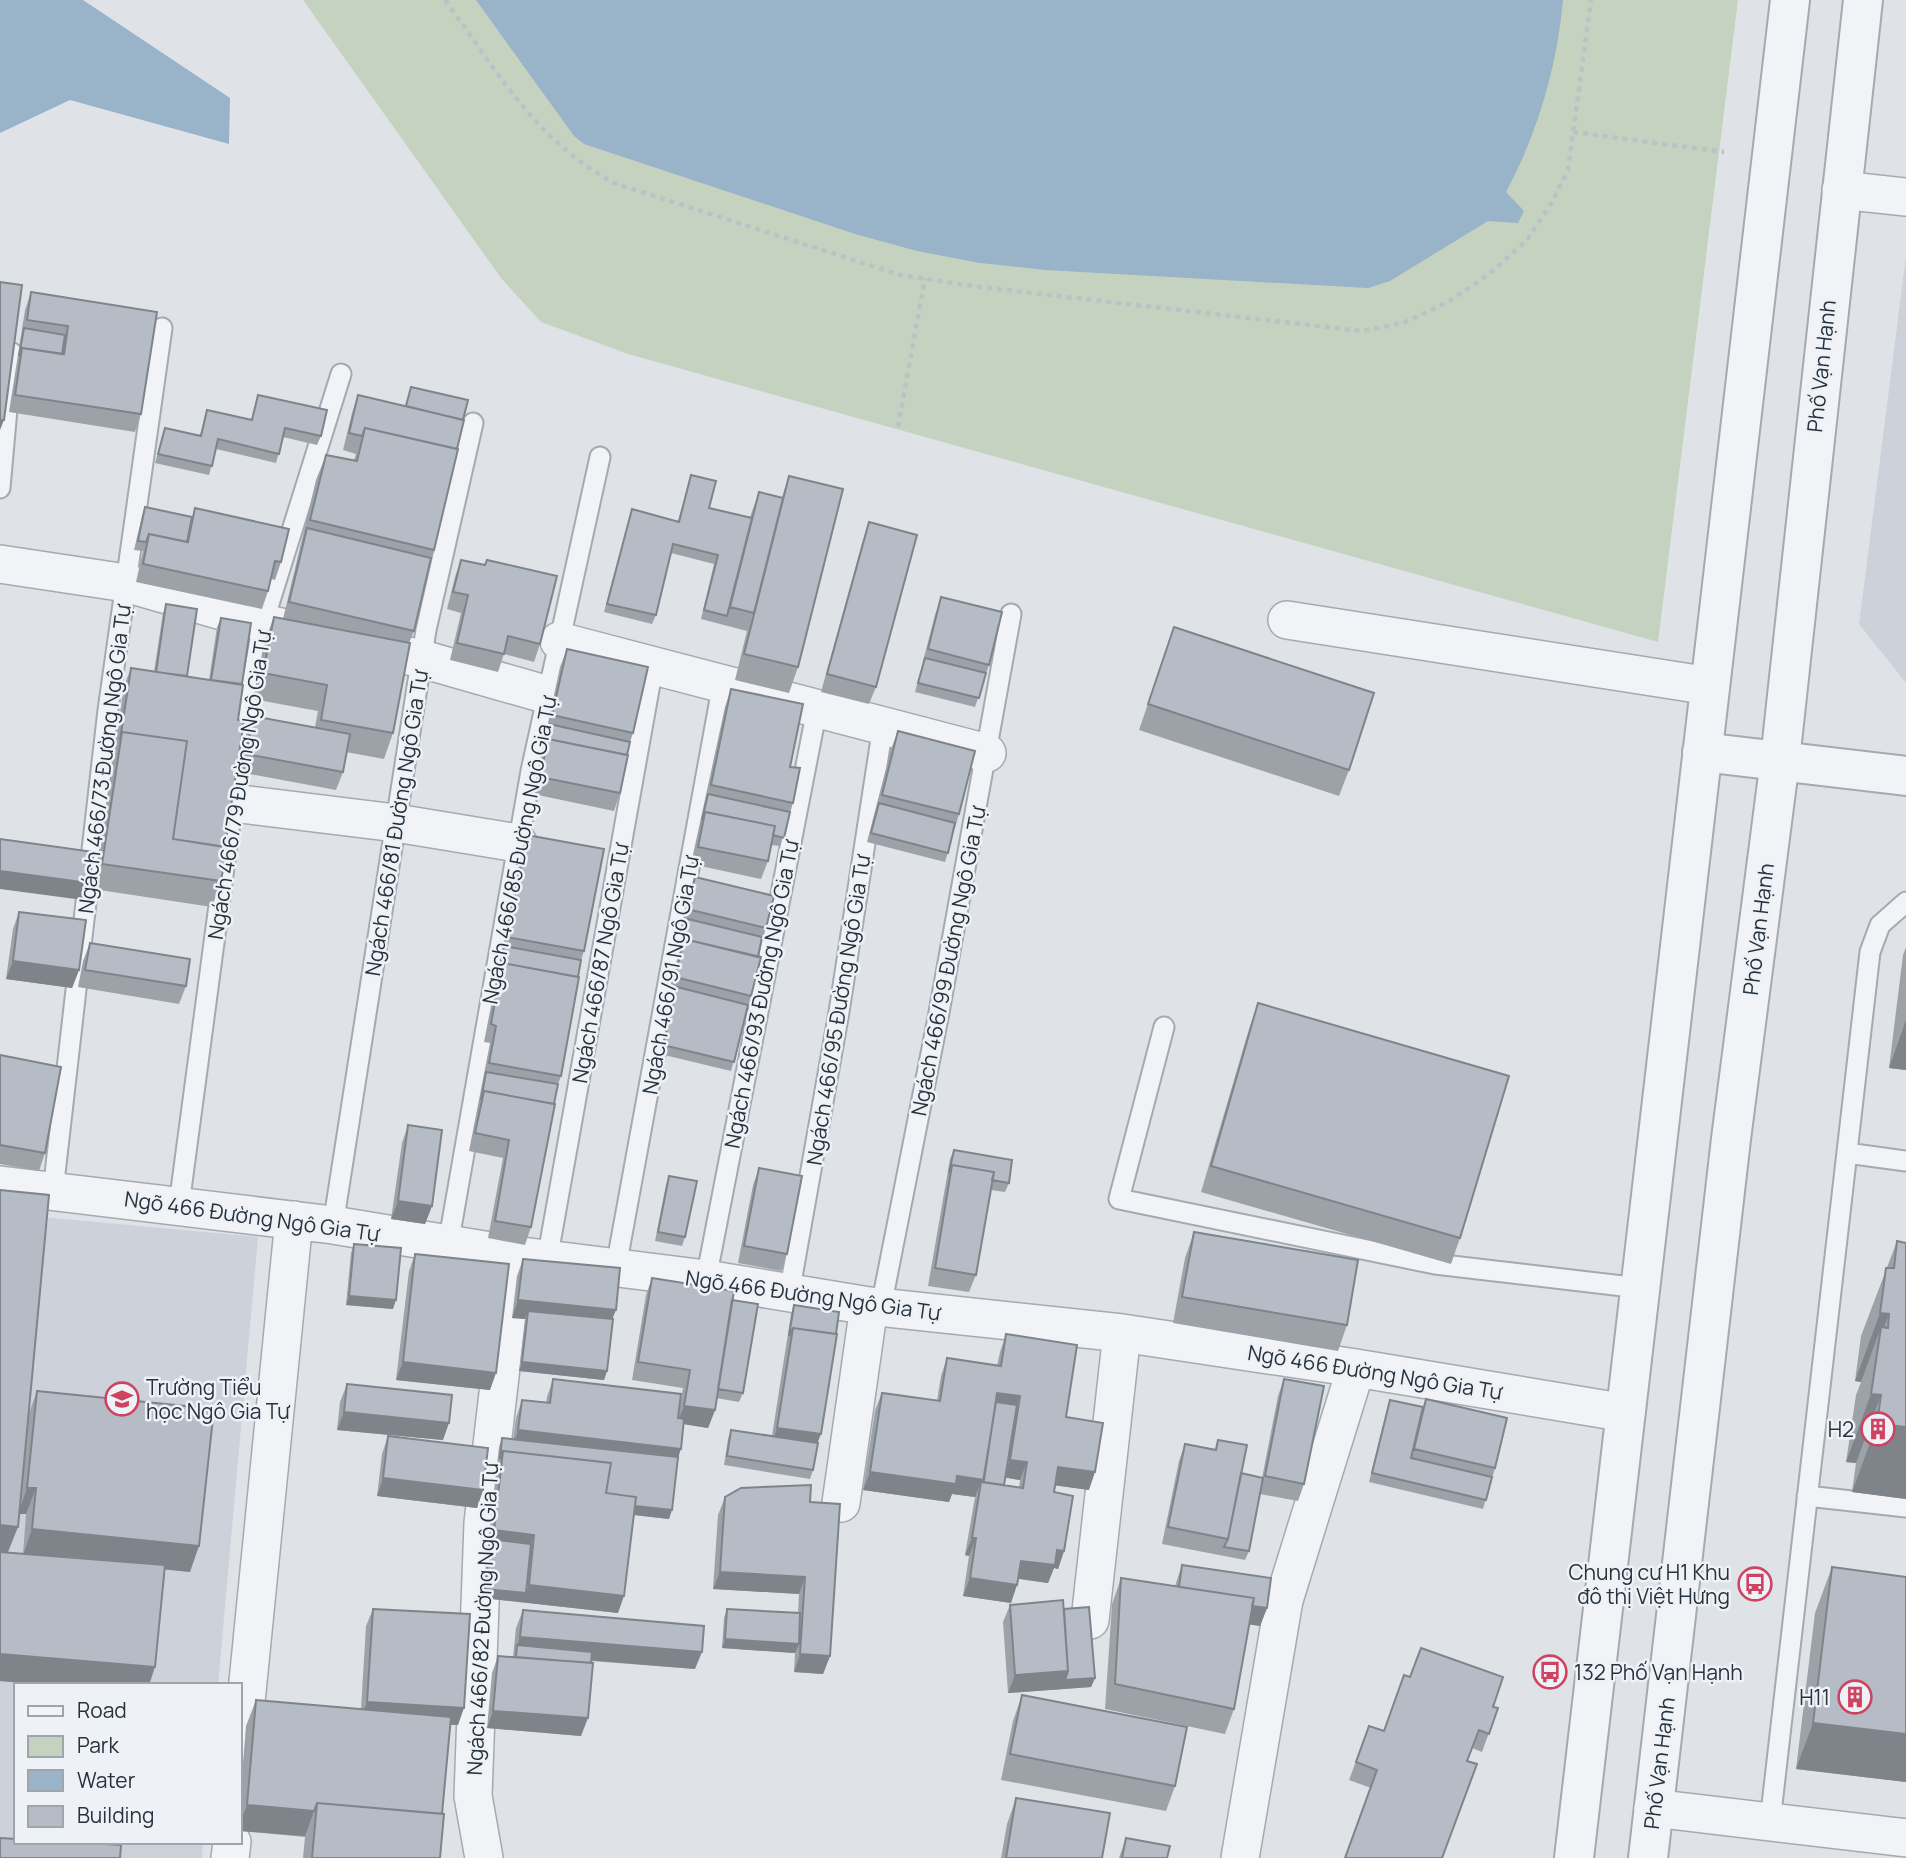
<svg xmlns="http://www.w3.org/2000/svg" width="1906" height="1858" viewBox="0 0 1906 1858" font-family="Manrope,sans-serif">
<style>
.built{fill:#cdd2da}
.green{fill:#c6d2c0}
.water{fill:#99b3c8}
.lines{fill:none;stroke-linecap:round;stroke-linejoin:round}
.service-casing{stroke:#a4aab2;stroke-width:23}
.minor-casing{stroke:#a4aab2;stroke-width:40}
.tertiary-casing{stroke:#a4aab2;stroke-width:42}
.path{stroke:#bdc1c6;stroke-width:4.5;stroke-dasharray:5 5;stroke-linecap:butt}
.service{stroke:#f1f3f6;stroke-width:19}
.minor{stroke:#f1f3f6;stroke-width:37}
.tertiary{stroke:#f1f3f6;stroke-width:38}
.wall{fill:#9da2a9;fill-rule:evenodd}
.shaded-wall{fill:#7f848a}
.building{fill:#b6bcc5;stroke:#7f848a;stroke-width:2}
.labels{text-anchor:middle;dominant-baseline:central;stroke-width:5;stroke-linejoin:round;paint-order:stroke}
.street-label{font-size:21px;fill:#28323f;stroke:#eef2f6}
.poi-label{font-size:21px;fill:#28323f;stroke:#eef2f6;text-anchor:end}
</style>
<rect width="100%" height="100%" fill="#dfe3e8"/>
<path class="built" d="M1906 256V683L1859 624Z
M0 1213 258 1237 218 1685H16V1842H203L202 1858H0Z"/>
<path class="green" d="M303 0H1738L1658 642 628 354 541 322 501 278Z"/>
<path class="water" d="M0 0H83L230 98 229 144 70 100 0 133Z
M476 0H1563C1557 67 1538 132 1506 192L1524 211 1518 223 1488 221 1390 281 1368 288 1046 270 980 263 917 251 855 234 584 144 574 136Z"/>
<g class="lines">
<defs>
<path id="service" d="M0 488 12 353
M1164 1027 1119 1199 1435 1264 1640 1288
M1847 1153 1906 1161
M53 1191 108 710 162 328
M179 1205 238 763 263 623 341 374
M333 1225 426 630 473 423
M448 1245 531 771 600 457
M547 1260 653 667
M616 1267 723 683
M706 1279 817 709
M789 1294 839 1012 883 726
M881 1307 938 1018 1011 614
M1807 1496 1906 1507
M1770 1822 1870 952 1880 925 1906 902"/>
<path id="minor" d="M1841 190 1906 197
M0 564 126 583 263 623 422 659 548 695
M1287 620 1710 686
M559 641 987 753
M233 803 396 823 518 843
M0 1185 333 1225 514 1255 706 1279 869 1306 1122 1333 1356 1368 1626 1413
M841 1503 869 1306
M1090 1620 1122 1333
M240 1762 294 1220
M1653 1808 1906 1838
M230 1858 232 1842
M484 1858 473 1796 483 1523 514 1255
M1240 1858 1284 1600 1356 1368"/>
<path id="tertiary" d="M1702 752 1906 776
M1574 1858 1790 0
M1648 1858 1731 1139 1780 760 1863 0"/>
</defs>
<use href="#service" class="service-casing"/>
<use href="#minor" class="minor-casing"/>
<use href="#tertiary" class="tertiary-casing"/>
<path class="path" d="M445 0C498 72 533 138 614 183L900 275 972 286 1362 331 1403 323 1448 302 1488 275 1526 241 1551 204 1568 170 1591 0
M1573 132 1724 152
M898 427 925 278"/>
<use href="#service" class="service"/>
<use href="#minor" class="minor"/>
<use href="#tertiary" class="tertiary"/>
</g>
<path class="wall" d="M31 292 157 312 141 414 135 432 9 412 25 310Z
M411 387 463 420 434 550 431 558 414 631 409 643 393 733 384 759 346 752 343 772 336 790 239 772 246 734 253 716 315 727 318 711 253 699 264 643 274 617 283 619 316 480 326 455 354 460 356 454 343 450 352 413 358 395 405 406Z
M258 395 321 436 317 445 283 437 276 463 216 449 209 475 155 463 165 428 200 435 207 410 251 420Z
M691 475 709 508 750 517 759 492 782 497 789 476 798 667 789 693 735 680 747 631 701 619 714 564 671 553 656 615 652 624 604 612 632 509 678 521Z
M145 507 192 517 195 508 281 562 275 580 271 579 268 591 262 609 136 582 143 551 134 550 142 516Z
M869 522 876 687 869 704 821 692 863 540Z
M461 560 485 565 487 560 540 644 534 662 504 654 498 672 450 660 461 613 447 609 455 577Z
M941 597 989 665 975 707 915 692 935 615Z
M166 604 187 676 209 680 217 627 221 618 242 684 221 881 212 907 93 889 124 686 131 668 154 672 163 613Z
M1174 627 1349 770 1339 796 1139 730Z
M567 649 633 733 630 742 620 793 614 811 533 794 560 667Z
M731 689 790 767 793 803 780 846 771 845 768 861 761 879 691 864 725 707Z
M898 731 959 814 945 862 867 842 891 749Z
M527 835 584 951 581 960 561 1076 558 1084 531 1227 525 1245 488 1238 503 1158 469 1151 490 1043 484 1042 521 853Z
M695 877 766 928 758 957 751 996 731 1071 660 1054 674 996 668 995 685 928 681 927 688 895Z
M19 912 79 970 72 988 6 979 13 929Z
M90 943 186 986 179 1004 78 987 83 961Z
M1906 947V1070L1889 1068 1903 955Z
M1258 1003 1460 1238 1451 1264 1201 1192 1249 1029Z
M0 1055 45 1153 39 1171 0 1164Z
M408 1125 432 1206 425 1224 391 1219 402 1143Z
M954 1150 1009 1183 1005 1192 991 1190 976 1275 969 1292 928 1286 946 1182 950 1159Z
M759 1168 787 1254 781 1271 738 1263 753 1185Z
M669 1176 685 1237 682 1246 655 1241 666 1185Z
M1194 1232 1347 1325 1338 1351 1173 1323 1185 1258Z
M1897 1241 1906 1243V1499L1852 1492 1856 1463 1846 1462 1856 1395 1861 1382 1855 1381 1861 1336Z
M354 1244 393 1309 346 1305 351 1253Z
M415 1254 490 1390 396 1380 409 1271Z
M523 1259 613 1319 607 1371 604 1380 519 1371 525 1319 512 1318 517 1276Z
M652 1278 732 1300 743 1393 739 1402 716 1398 715 1410 708 1428 684 1424 669 1519 634 1515 618 1613 482 1598 499 1447 502 1438 513 1439 516 1418 522 1400 546 1403 547 1397 553 1379 678 1418 683 1388 632 1380 646 1295Z
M794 1305 818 1443 813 1470 810 1479 724 1465 728 1439 731 1430 772 1436 791 1314Z
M1006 1334 1066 1417 1089 1490 1055 1485 1054 1492 1064 1551 1058 1569 1054 1568 1048 1583 1018 1579 1011 1603 963 1596 969 1556 965 1555 975 1497 952 1494 949 1502 863 1490 875 1410 882 1393 937 1401 941 1376 947 1358 997 1366 1000 1352ZM1006 1478 1020 1480 1019 1488 1004 1485Z
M1284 1379 1304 1484 1298 1501 1260 1494 1249 1551 1245 1560 1162 1544 1179 1461 1185 1444 1215 1449 1218 1440 1241 1473 1262 1478 1278 1396Z
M347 1384 443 1440 337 1430 340 1402Z
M37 1391 190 1572 164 1569 46 1685 0 1681V1552L23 1554 26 1514H19L28 1416Z
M1426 1399 1495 1468 1483 1509 1369 1482 1387 1409 1390 1400 1423 1407Z
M388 1436 483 1490 477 1508 377 1496 382 1454Z
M725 1497 810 1502 830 1656 823 1674 794 1672 795 1653 722 1648 724 1618 727 1609 798 1613 799 1594 713 1589 718 1515Z
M1182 1565 1267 1608 1260 1626 1249 1624 1234 1709 1225 1734 1105 1709 1112 1604 1121 1578 1175 1586Z
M1832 1567 1906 1577V1782L1796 1769 1815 1613Z
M1010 1605 1064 1609 1095 1678 1091 1687 1008 1693 1003 1622Z
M373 1609 458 1725H450L442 1814 440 1858H303L305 1837 240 1831V1800L246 1726 256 1700 361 1709 366 1626Z
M523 1610 695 1669 591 1661 581 1736 487 1728 492 1673 498 1656 513 1657 516 1628Z
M1410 1677 1498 1708 1482 1752 1472 1748 1371 1788 1349 1780 1369 1726 1384 1731Z
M1022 1695 1175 1786 1166 1811 1001 1780 1013 1721Z
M1016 1798 1102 1858H1001L1007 1824Z
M1126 1838 1167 1858H1119Z"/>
<path class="shaded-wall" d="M0 420H4L0 430Z
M0 871 89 883 83 900 0 889Z
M13 961 79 970 72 988 6 979Z
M1906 1020V1070L1889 1068Z
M398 1201 432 1206 425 1224 391 1219Z
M349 1296 396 1300 393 1309 346 1305Z
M518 1300 616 1310 609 1327 528 1311 525 1319 512 1318Z
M1880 1313 1889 1314 1878 1344 1881 1327 1861 1382 1855 1381Z
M403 1362 496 1373 490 1390 396 1380Z
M522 1362 607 1371 604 1380 519 1371Z
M997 1393 1020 1396 1013 1414 992 1411Z
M1871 1394 1881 1395 1856 1463 1846 1462Z
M684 1406 715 1410 708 1428 677 1423Z
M344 1412 449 1423 443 1440 337 1430Z
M1877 1424 1906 1427V1499L1852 1492Z
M777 1428 821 1434 814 1452 771 1446Z
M518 1430 681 1449 675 1466 512 1448Z
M1010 1460 1027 1462 1020 1480 1004 1477Z
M1058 1467 1095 1472 1089 1490 1052 1485Z
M870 1472 957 1476 984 1480 979 1493 981 1482 975 1497 952 1494 949 1502 863 1490Z
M383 1478 483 1490 477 1508 377 1496Z
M27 1488H36L26 1514H18Z
M603 1502 672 1510 669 1519 600 1511Z
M0 1525 18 1527 8 1552H0Z
M32 1529 199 1546 190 1572 23 1555Z
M494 1530 534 1535 528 1553 491 1539Z
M972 1538H976L969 1556 965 1555Z
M1057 1550 1064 1551 1058 1569 1054 1568 1048 1583 1014 1578 1021 1561Z
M720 1572 805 1577 799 1594 713 1589Z
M970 1578 1017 1585 1011 1603 963 1596Z
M529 1585 624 1596 618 1613 482 1598 485 1589 526 1593Z
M1177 1596 1267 1608 1260 1626 1171 1613Z
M520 1637 702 1652 695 1669 516 1654 517 1645Z
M725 1639 799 1644 795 1653 722 1648Z
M0 1654 155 1667 149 1685H46L0 1681Z
M800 1654 830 1656 823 1674 794 1672Z
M1068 1671 1095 1678 1091 1687 1008 1693 1015 1675Z
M367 1702 464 1708 458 1725 360 1720Z
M493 1711 588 1718 581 1736 487 1728Z
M1813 1723 1906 1734V1782L1796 1769Z
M247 1805 314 1811 305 1836 240 1831V1823Z"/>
<path class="building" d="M0 282 22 285 4 420H0Z
M31 292 157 312 141 414 15 395 22 348 64 354 68 326 27 320Z
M24 328 65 335 62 354 22 348 19 356Z
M411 387 468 400 463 420 406 406Z
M258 395 327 410 321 436 285 428 279 454 218 439 212 466 158 454 165 428 201 436 207 410 252 420Z
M358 395 464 420 457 449 365 428 362 436 349 433Z
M365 428 458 449 434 550 310 520 326 455 357 461Z
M691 475 716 481 709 508 752 518 727 616 704 610 718 555 673 544 656 615 607 604 632 509 679 522Z
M789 476 843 489 798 667 744 654Z
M759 492 783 498 754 613 730 607Z
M145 507 192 517 187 542 149 534 146 542 138 541Z
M195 508 289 529 281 562 275 561 268 591 143 564 149 534 188 542Z
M869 522 917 535 876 687 827 674Z
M307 528 431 558 414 631 289 602Z
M461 560 485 565 487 560 557 576 540 644 508 636 504 654 457 643 468 595 453 592Z
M941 597 1002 612 989 665 928 649Z
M166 604 197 609 187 676 156 672Z
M274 617 410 643 393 733 321 720 327 685 263 673Z
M221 618 251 623 242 684 211 680Z
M1174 627 1374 693 1349 770 1148 704Z
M567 649 648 667 633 733 552 715Z
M925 658 986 673 979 698 918 683Z
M131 668 243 685 238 720 244 721 225 847 173 839 187 741 122 732 120 740Z
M731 689 803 704 790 767 800 768 793 803 711 785Z
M253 716 350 734 343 772 246 754Z
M549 724 630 742 627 755 548 739 545 747Z
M898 731 975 751 959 814 882 795Z
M122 732 187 741 173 839 227 847 221 881 102 864Z
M548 739 628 755 620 793 540 777Z
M708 794 790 812 784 838 773 835 775 826 705 812 702 820Z
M879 803 955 823 948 853 871 833Z
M705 812 775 826 768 861 698 847Z
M527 835 604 849 584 951 507 937Z
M0 839 94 852 89 883 0 871Z
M695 877 774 896 766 928 687 909Z
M19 912 86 920 79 970 13 961Z
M688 919 762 937 758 957 684 939 681 947Z
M684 939 761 957 751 996 675 977Z
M90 943 190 959 186 986 85 970Z
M504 946 581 960 578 977 502 963 499 971Z
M502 963 579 977 561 1076 489 1063 496 1026 491 1024Z
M677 987 748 1005 734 1062 663 1045Z
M1258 1003 1509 1076 1460 1238 1211 1166Z
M0 1055 61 1067 45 1153 0 1145Z
M486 1072 558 1084 554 1104 484 1091 481 1100Z
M484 1091 555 1104 531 1227 495 1221 509 1140 475 1133Z
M408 1125 442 1130 432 1206 398 1201Z
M954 1150 1012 1160 1009 1183 992 1180 994 1172 952 1165 949 1173Z
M952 1165 994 1172 976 1275 935 1268Z
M759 1168 802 1176 787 1254 744 1246Z
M669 1176 697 1181 685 1237 658 1232Z
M0 1190 49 1195 18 1527 0 1525Z
M1194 1232 1358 1260 1347 1325 1182 1297Z
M1897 1241 1906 1243V1427L1877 1424 1881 1395 1871 1394 1881 1327 1888 1328 1889 1314 1880 1313 1886 1268H1894Z
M354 1244 401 1248 396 1300 349 1296Z
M415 1254 509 1264 496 1373 403 1362Z
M523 1259 620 1268 616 1310 518 1300Z
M652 1278 734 1291 715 1410 684 1406 690 1370 638 1362Z
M732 1300 758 1304 743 1393 718 1389Z
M794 1305 839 1312 836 1334 793 1328 789 1336Z
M528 1311 613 1319 607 1371 522 1362Z
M793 1328 837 1334 821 1434 777 1428Z
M1006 1334 1077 1345 1066 1417 1103 1423 1095 1472 1058 1467 1054 1492 1073 1496 1064 1551 1057 1550 1055 1565 1021 1561 1017 1585 970 1578 976 1538H972L981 1482 1023 1488 1027 1462 1010 1460 1020 1396 997 1393 984 1480 957 1476 956 1484 870 1472 882 1393 940 1401 947 1358 1001 1366Z
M553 1379 681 1394 678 1418 684 1419 681 1449 518 1430 522 1400 550 1403Z
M1284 1379 1324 1386 1304 1484 1265 1476Z
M347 1384 452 1395 449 1423 344 1412Z
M37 1391 214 1409 199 1546 32 1529 36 1488H27Z
M1426 1399 1507 1418 1495 1468 1414 1449Z
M1390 1400 1423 1407 1411 1458 1492 1477 1486 1500 1372 1473Z
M996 1402 1017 1405 1004 1485 983 1482Z
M731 1430 818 1443 813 1470 727 1456Z
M388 1436 488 1448 483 1490 383 1478Z
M502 1438 678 1457 672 1510 635 1506 636 1497 606 1493 611 1463 503 1451 500 1459Z
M1218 1440 1247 1445 1228 1539 1168 1527 1185 1444 1216 1450Z
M503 1451 611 1463 606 1493 636 1497 624 1596 529 1585 534 1535 494 1530Z
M1241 1473 1263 1478 1249 1551 1224 1547 1228 1539Z
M811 1485 810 1502 840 1504 830 1656 800 1654 805 1577 720 1572 725 1497 741 1488Z
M491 1539 531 1544 526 1593 485 1589Z
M0 1552 165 1565 155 1667 0 1654Z
M1182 1565 1271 1578 1267 1608 1252 1606 1254 1598 1179 1587Z
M1832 1567 1906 1577V1734L1813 1723Z
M1121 1578 1254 1598 1234 1709 1115 1684Z
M1063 1600 1068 1671 1015 1675 1010 1605Z
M1089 1607 1095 1678 1065 1680 1068 1671 1064 1609Z
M373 1609 470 1614 464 1708 367 1702Z
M727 1609 800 1613 799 1644 725 1639Z
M523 1610 704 1626 702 1652 520 1637Z
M517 1645 592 1652 591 1663 516 1657Z
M1421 1648 1503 1677 1493 1707 1498 1708 1489 1734 1479 1730 1467 1761 1477 1764 1442 1858H1345L1377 1770 1356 1762 1369 1726 1384 1731 1404 1675 1410 1677Z
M498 1656 593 1663 588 1718 493 1711Z
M1022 1695 1187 1727 1175 1786 1010 1754Z
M256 1700 451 1717 442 1814 317 1803 314 1811 247 1805Z
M1016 1798 1110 1813 1102 1858H1006Z
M317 1803 444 1814 440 1858H312Z
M0 1838 16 1839V1842H74L121 1845 120 1858H0Z
M1126 1838 1170 1846 1167 1858H1122Z"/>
<defs>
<symbol id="school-ring" viewBox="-11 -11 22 22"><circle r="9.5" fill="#eef2f6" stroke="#ce4361" stroke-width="1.5"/><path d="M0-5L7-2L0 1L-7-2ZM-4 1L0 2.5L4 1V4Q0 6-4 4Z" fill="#ce4361"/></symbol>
<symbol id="building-ring" viewBox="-11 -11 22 22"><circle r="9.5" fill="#eef2f6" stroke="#ce4361" stroke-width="1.5"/><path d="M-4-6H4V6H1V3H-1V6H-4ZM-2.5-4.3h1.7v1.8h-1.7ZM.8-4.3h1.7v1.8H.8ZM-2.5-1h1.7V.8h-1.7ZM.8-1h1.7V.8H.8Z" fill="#ce4361"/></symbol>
<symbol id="bus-ring" viewBox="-11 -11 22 22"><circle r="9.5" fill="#eef2f6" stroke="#ce4361" stroke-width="1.5"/><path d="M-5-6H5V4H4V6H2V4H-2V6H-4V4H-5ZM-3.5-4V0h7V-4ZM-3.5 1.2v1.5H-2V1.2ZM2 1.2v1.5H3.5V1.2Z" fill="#ce4361"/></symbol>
</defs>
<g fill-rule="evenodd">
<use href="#school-ring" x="103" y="1380" width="38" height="38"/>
<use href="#building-ring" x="1859" y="1410" width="38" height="38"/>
<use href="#bus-ring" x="1736" y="1565" width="38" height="38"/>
<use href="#bus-ring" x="1531" y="1653" width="38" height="38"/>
<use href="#building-ring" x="1836" y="1678" width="38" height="38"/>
</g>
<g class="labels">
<g class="street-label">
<text transform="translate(1821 366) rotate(-84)">Phố Vạn Hạnh</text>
<text transform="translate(104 759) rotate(-83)">Ngách 466/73 Đường Ngô Gia Tự</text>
<text transform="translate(239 785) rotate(-81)">Ngách 466/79 Đường Ngô Gia Tự</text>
<text transform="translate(396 823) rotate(-81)">Ngách 466/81 Đường Ngô Gia Tự</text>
<text transform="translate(519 850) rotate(-79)">Ngách 466/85 Đường Ngô Gia Tự</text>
<text transform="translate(1758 929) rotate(-83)">Phố Vạn Hạnh</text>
<text transform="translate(948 961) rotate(-79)">Ngách 466/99 Đường Ngô Gia Tự</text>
<text transform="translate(600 963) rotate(-80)">Ngách 466/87 Ngô Gia Tự</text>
<text transform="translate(670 975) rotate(-80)">Ngách 466/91 Ngô Gia Tự</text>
<text transform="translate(761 994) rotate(-79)">Ngách 466/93 Đường Ngô Gia Tự</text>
<text transform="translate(838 1010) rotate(-81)">Ngách 466/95 Đường Ngô Gia Tự</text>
<text transform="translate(252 1216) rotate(8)">Ngõ 466 Đường Ngô Gia Tự</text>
<text transform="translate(813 1295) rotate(8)">Ngõ 466 Đường Ngô Gia Tự</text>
<text transform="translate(1375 1372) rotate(9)">Ngõ 466 Đường Ngô Gia Tự</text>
<text transform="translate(482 1619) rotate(-87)">Ngách 466/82 Đường Ngô Gia Tự</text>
<text transform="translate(1659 1763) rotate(-83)">Phố Vạn Hạnh</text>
</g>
<g class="poi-label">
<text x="146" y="1387" text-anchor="start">Trường Tiểu<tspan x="146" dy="24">học Ngô Gia Tự</tspan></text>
<text x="1854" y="1429">H2</text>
<text x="1730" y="1572">Chung cư H1 Khu<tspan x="1730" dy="24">đô thị Việt Hưng</tspan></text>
<text x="1574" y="1672" text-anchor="start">132 Phố Vạn Hạnh</text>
<text x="1830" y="1697">H11</text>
</g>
</g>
<rect x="14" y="1683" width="228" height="161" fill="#eef2f6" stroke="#9fa5ad" stroke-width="2"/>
<rect x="28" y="1706" width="35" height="10" fill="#f1f3f6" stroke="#9fa5ad" stroke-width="2"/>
<text x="77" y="1718" font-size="21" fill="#28323f">Road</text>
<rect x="28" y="1736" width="35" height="21" fill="#c6d2c0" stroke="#9fa5ad" stroke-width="2"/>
<text x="77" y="1753" font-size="21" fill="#28323f">Park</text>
<rect x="28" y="1770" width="35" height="21" fill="#99b3c8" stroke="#9fa5ad" stroke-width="2"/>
<text x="77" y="1788" font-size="21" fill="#28323f">Water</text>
<rect x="28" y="1806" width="35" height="21" fill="#b6bcc5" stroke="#9fa5ad" stroke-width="2"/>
<text x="77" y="1823" font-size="21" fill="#28323f">Building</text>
</svg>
